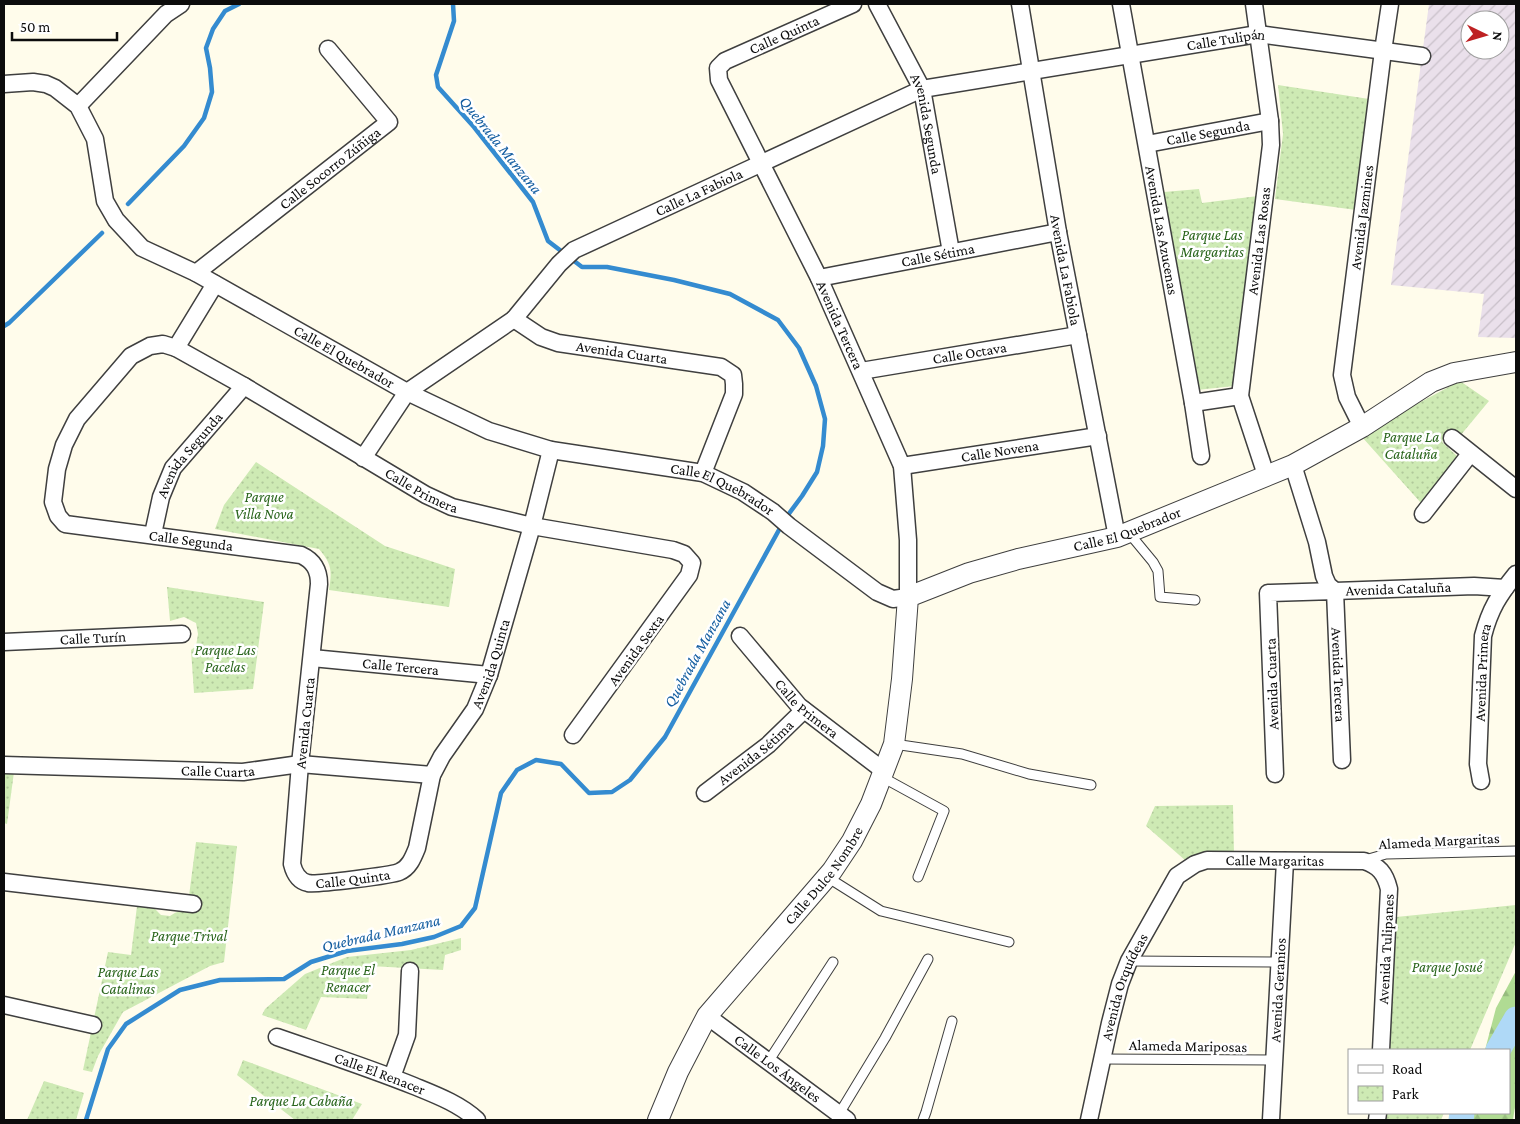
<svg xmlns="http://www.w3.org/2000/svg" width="1520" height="1124" viewBox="0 0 1520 1124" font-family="'Crimson Pro',serif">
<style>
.industrial{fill:url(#industrial-furrows);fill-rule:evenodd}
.forest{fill:url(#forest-firs)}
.park{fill:url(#park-dots)}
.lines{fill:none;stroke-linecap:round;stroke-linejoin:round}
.stream{stroke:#348bd0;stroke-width:4.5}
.river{stroke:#afd9f7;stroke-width:25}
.service-casing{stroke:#3f3f3f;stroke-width:11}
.minor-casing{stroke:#3f3f3f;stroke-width:19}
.tertiary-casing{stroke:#3f3f3f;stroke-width:22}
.service{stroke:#fff;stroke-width:9}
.minor{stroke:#fff;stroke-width:16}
.tertiary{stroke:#fff;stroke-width:20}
.labels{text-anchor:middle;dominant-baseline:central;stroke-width:5;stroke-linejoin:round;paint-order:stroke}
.street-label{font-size:15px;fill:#0c0c0c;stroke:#fff}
.park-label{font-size:15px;font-style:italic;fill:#28641b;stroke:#fff}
.water-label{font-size:16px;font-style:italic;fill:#135da0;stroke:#fff}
</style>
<defs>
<pattern id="industrial-furrows" width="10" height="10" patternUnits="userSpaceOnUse" patternTransform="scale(1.25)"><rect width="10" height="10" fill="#eae0eb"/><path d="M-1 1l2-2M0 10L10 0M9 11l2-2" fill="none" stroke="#c8bfc8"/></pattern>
<pattern id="forest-firs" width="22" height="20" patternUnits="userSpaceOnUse" patternTransform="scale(1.25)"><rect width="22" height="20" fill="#b0db93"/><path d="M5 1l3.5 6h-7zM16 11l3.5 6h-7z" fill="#96bb7e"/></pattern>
<pattern id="park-dots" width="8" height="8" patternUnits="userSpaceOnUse" patternTransform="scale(1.25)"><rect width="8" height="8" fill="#ceeab4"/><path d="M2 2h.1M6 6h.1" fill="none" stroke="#b0c89a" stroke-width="1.8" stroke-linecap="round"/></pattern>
</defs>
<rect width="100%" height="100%" fill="#fffceb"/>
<path class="industrial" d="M1429 4H1516V338L1478 337 1484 294 1391 285ZM1470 20H1500V50H1470Z"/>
<path class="forest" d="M1516 971V1100L1513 1120H1466L1468 1113H1509V1050H1485L1496 1008Z"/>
<path class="park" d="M1278 85 1369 99 1356 210 1275 199 1283 134Z
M1199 189 1202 203 1258 196 1234 386 1197 390 1164 192Z
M1460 381 1489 401 1460 436 1451 430 1442 442 1458 457 1421 503 1362 437 1398 414Z
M256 462 385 546 455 569 449 607 329 590C332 571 332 564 319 549L215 529 224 505Z
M167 587 264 602 253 689 194 693 191 650 196 646 198 634 196 623 184 617 170 621Z
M4 772H14L7 824 4 823Z
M1233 805 1234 855 1186 861 1146 826 1155 806Z
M196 842 237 846 224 962 210 966 123 1012 98 1056 92 1072 83 1070 108 952 131 955 137 906 154 908 161 915 170 916C178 910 187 909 197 910L199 897 189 896Z
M1516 905V942L1470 1050H1389L1396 917Z
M461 938V950L445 955 443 970 370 966 367 999 321 997 306 1030 262 1015 265 1009 305 974 347 957 411 950Z
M243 1060 362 1104 352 1120H295L237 1075Z
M44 1081 84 1093 76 1120H27Z
M1385 1113H1444L1441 1120H1385Z"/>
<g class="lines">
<path class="stream" d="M128 204 184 146 204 118 212 92 210 68 206 48 213 29 225 11 239 4
M4 326 9 323 102 233
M86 1120 108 1049 126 1024 180 990 220 980 284 979 311 962 347 951 402 944 434 937 461 926 475 908 501 793 517 770 536 760 561 764 589 793 612 792 630 780 665 737 785 519 802 496 817 472 823 446 825 419 816 386 799 348 778 320 730 294 674 280 607 267H582L548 241 533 202 474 127 438 87 436 75 454 21 453 4"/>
<path class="river" d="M1498 1050 1516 1019
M1461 1120 1462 1113"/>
<defs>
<path id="service" d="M1129 533 1153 562 1158 571 1160 597 1195 600
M894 744 962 754 1029 774 1091 785
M882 777 944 811 918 877
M1365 860 1386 854 1516 851
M827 877 881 911 1009 942
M1129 961 1279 962
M1102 1059 1274 1060
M768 1062 833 962
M839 1114 885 1038 928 959
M923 1120 926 1112 952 1021"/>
<g id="minor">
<path id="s1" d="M877 4 922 89 951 252"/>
<path id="s2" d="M1020 4 1058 232 1117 537"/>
<path id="s3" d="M1121 4 1193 403 1201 456"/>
<path d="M1254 4 1270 121 1271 145 1240 396 1266 475"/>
<path id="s4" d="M4 84 33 82 46 84 55 88 78 106 95 139 105 201 116 220 142 248 196 273 407 392 489 431 551 450 703 473 743 492 773 512 789 526 877 592 893 599 908 597V540L902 466 819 278 719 80 718 68 725 61 853 4"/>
<path d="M78 106 166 14 181 4"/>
<path id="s5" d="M1147 144 1270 121"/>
<path id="s6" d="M196 273 389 122 328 49"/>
<path id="s7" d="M819 278 1058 232"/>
<path id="s8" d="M215 284 176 348 163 344 150 346 131 356 77 419 64 445 57 469 53 502 58 516 65 524 301 555C314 561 319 570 319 584L300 764 292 864C294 872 298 881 308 883 315 885 393 875 399 872 409 868 413 858 417 848L432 775 442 756 475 709 489 675 532 526 551 450"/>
<path id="s9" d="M514 319 541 337 558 343 721 367 733 375 734 384V394L703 473"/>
<path id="s10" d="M176 348 244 386 426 495 452 507 532 526 673 550 684 554 692 563 689 575 573 735"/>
<path id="s11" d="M861 371 1078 335"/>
<path d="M1193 403 1240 396"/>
<path id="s12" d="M1362 427 1347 397 1342 375 1383 51 1390 4"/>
<path d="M1452 438 1516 489"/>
<path id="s13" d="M363 458 407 392 514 319 559 264 574 250 922 89 1258 34 1422 56"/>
<path id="s14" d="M1293 465 1317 542 1324 576 1328 585 1335 591 1474 586 1505 588"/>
<path id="s15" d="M902 466 1098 436"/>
<path d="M1423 514 1470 454"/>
<path id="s16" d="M153 534 161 497 173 468 244 386"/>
<path id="s17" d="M740 636 799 706 884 771"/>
<path id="s18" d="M4 642 182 634"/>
<path id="s19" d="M312 658 489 675"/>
<path id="s20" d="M4 765 243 772 300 764 432 775"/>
<path id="s21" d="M1275 774 1268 593 1335 591 1342 760"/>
<path id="s22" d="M1481 781 1478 764 1483 636C1490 609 1499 595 1516 574"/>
<path id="s23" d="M705 793 768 745 804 710"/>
<path d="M4 882 193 904"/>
<path d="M4 1005 93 1025"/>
<path id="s24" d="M707 1016 847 1120"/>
<path id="s25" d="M277 1037C323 1053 369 1068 414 1086 436 1095 460 1104 477 1120"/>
<path d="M392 1077 407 1035 410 971"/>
<path id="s26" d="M1089 1120 1110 1023 1120 984 1129 961 1177 876 1195 864 1207 860 1364 861C1379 866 1385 873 1389 889L1381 1050"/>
<path id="s27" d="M1271 1120 1285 861"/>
<path d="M1377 1120 1378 1113"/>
</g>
<g id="tertiary">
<path id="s28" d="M658 1120 678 1072 707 1016 832 871 852 841 871 804 894 744 902 679 908 597 969 573 1018 559 1117 537 1293 465 1362 427 1431 382 1454 373 1516 362"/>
</g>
</defs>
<use href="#service" class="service-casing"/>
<use href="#minor" class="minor-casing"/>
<use href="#tertiary" class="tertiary-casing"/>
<use href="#service" class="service"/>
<use href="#minor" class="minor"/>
<use href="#tertiary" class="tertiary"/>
</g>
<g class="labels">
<g class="street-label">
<text stroke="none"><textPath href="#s4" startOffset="1742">Calle Quinta</textPath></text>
<text stroke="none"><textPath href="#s13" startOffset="992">Calle Tulipán</textPath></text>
<text stroke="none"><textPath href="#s1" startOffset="131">Avenida Segunda</textPath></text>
<text stroke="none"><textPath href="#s5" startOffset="62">Calle Segunda</textPath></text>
<text stroke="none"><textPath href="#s6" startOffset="170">Calle Socorro Zúñiga</textPath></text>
<text stroke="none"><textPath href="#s13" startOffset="438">Calle La Fabiola</textPath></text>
<text stroke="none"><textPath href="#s12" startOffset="215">Avenida Jazmines</textPath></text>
<text stroke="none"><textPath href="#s3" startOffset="230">Avenida Las Azucenas</textPath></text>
<text transform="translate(1259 241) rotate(-83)">Avenida Las Rosas</text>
<text stroke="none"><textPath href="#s7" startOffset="121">Calle Sétima</textPath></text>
<text stroke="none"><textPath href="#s2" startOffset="270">Avenida La Fabiola</textPath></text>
<text transform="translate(840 325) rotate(66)">Avenida Tercera</text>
<text stroke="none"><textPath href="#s9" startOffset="115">Avenida Cuarta</textPath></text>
<text stroke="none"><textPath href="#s11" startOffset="110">Calle Octava</textPath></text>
<text stroke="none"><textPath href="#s4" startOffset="471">Calle El Quebrador</textPath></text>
<text stroke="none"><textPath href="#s15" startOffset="99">Calle Novena</textPath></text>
<text stroke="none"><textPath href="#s16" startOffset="89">Avenida Segunda</textPath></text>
<text stroke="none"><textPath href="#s10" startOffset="284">Calle Primera</textPath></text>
<text stroke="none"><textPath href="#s4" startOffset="876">Calle El Quebrador</textPath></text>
<text stroke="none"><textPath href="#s28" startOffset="826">Calle El Quebrador</textPath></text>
<text stroke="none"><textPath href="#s8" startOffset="446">Calle Segunda</textPath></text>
<text stroke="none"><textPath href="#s14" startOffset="198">Avenida Cataluña</textPath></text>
<text stroke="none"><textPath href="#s18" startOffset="89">Calle Turín</textPath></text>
<text transform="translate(636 650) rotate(-54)">Avenida Sexta</text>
<text stroke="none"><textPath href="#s8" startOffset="1225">Avenida Quinta</textPath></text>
<text stroke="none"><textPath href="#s19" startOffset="89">Calle Tercera</textPath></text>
<text stroke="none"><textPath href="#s22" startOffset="109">Avenida Primera</textPath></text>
<text stroke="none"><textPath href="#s21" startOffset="332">Avenida Tercera</textPath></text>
<text transform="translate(1272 684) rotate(-92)">Avenida Cuarta</text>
<text stroke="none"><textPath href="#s17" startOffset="99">Calle Primera</textPath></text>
<text transform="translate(305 723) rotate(-84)">Avenida Cuarta</text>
<text stroke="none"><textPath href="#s23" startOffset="65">Avenida Sétima</textPath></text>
<text stroke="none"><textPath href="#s20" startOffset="214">Calle Cuarta</textPath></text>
<text transform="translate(1439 841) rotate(-3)">Alameda Margaritas</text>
<text stroke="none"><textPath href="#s26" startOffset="364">Calle Margaritas</textPath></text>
<text stroke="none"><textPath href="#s28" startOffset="298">Calle Dulce Nombre</textPath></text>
<text stroke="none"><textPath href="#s8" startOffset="946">Calle Quinta</textPath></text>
<text transform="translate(1386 949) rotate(-87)">Avenida Tulipanes</text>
<text stroke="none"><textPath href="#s26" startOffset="138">Avenida Orquídeas</textPath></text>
<text stroke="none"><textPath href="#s27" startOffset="130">Avenida Geranios</textPath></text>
<text transform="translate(1188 1046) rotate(1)">Alameda Mariposas</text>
<text stroke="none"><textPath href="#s24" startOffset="88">Calle Los Ángeles</textPath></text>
<text stroke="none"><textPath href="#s25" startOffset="109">Calle El Renacer</textPath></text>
</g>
<g class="park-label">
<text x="1212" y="235">Parque Las<tspan x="1212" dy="17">Margaritas</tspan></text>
<text x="1411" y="437">Parque La<tspan x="1411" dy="17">Cataluña</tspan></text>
<text x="264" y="497">Parque<tspan x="264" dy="17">Villa Nova</tspan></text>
<text x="225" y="650">Parque Las<tspan x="225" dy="17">Pacelas</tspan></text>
<text x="189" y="936">Parque Trival</text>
<text x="1447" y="967">Parque Josué</text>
<text x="348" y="970">Parque El<tspan x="348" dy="17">Renacer</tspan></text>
<text x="128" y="972">Parque Las<tspan x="128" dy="17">Catalinas</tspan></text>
<text x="301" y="1101">Parque La Cabaña</text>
</g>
<g class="water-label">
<text transform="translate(501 145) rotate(51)">Quebrada Manzana</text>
<text transform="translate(697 653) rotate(-61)">Quebrada Manzana</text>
<text transform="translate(381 933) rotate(-13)">Quebrada Manzana</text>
</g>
</g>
<rect width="1520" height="1124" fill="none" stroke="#0c0c0c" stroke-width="10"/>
<rect x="1348" y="1049" width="162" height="65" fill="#ffffff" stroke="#9e9e9e"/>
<rect x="1358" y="1065" width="25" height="8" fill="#ffffff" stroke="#9e9e9e"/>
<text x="1392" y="1074" font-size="15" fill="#0c0c0c">Road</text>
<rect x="1358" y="1086" width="25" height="15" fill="url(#park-dots)" stroke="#9e9e9e"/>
<text x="1392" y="1099" font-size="15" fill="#0c0c0c">Park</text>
<g transform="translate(1485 35) rotate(95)"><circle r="24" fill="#ffffff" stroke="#9e9e9e"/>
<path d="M0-4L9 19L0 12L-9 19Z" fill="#be2123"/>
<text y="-8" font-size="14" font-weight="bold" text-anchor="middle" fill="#0c0c0c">N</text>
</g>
<path d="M12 32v8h105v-8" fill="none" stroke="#0c0c0c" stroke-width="2.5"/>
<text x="20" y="32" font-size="15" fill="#0c0c0c" stroke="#ffffff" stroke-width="4" paint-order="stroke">50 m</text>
</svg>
